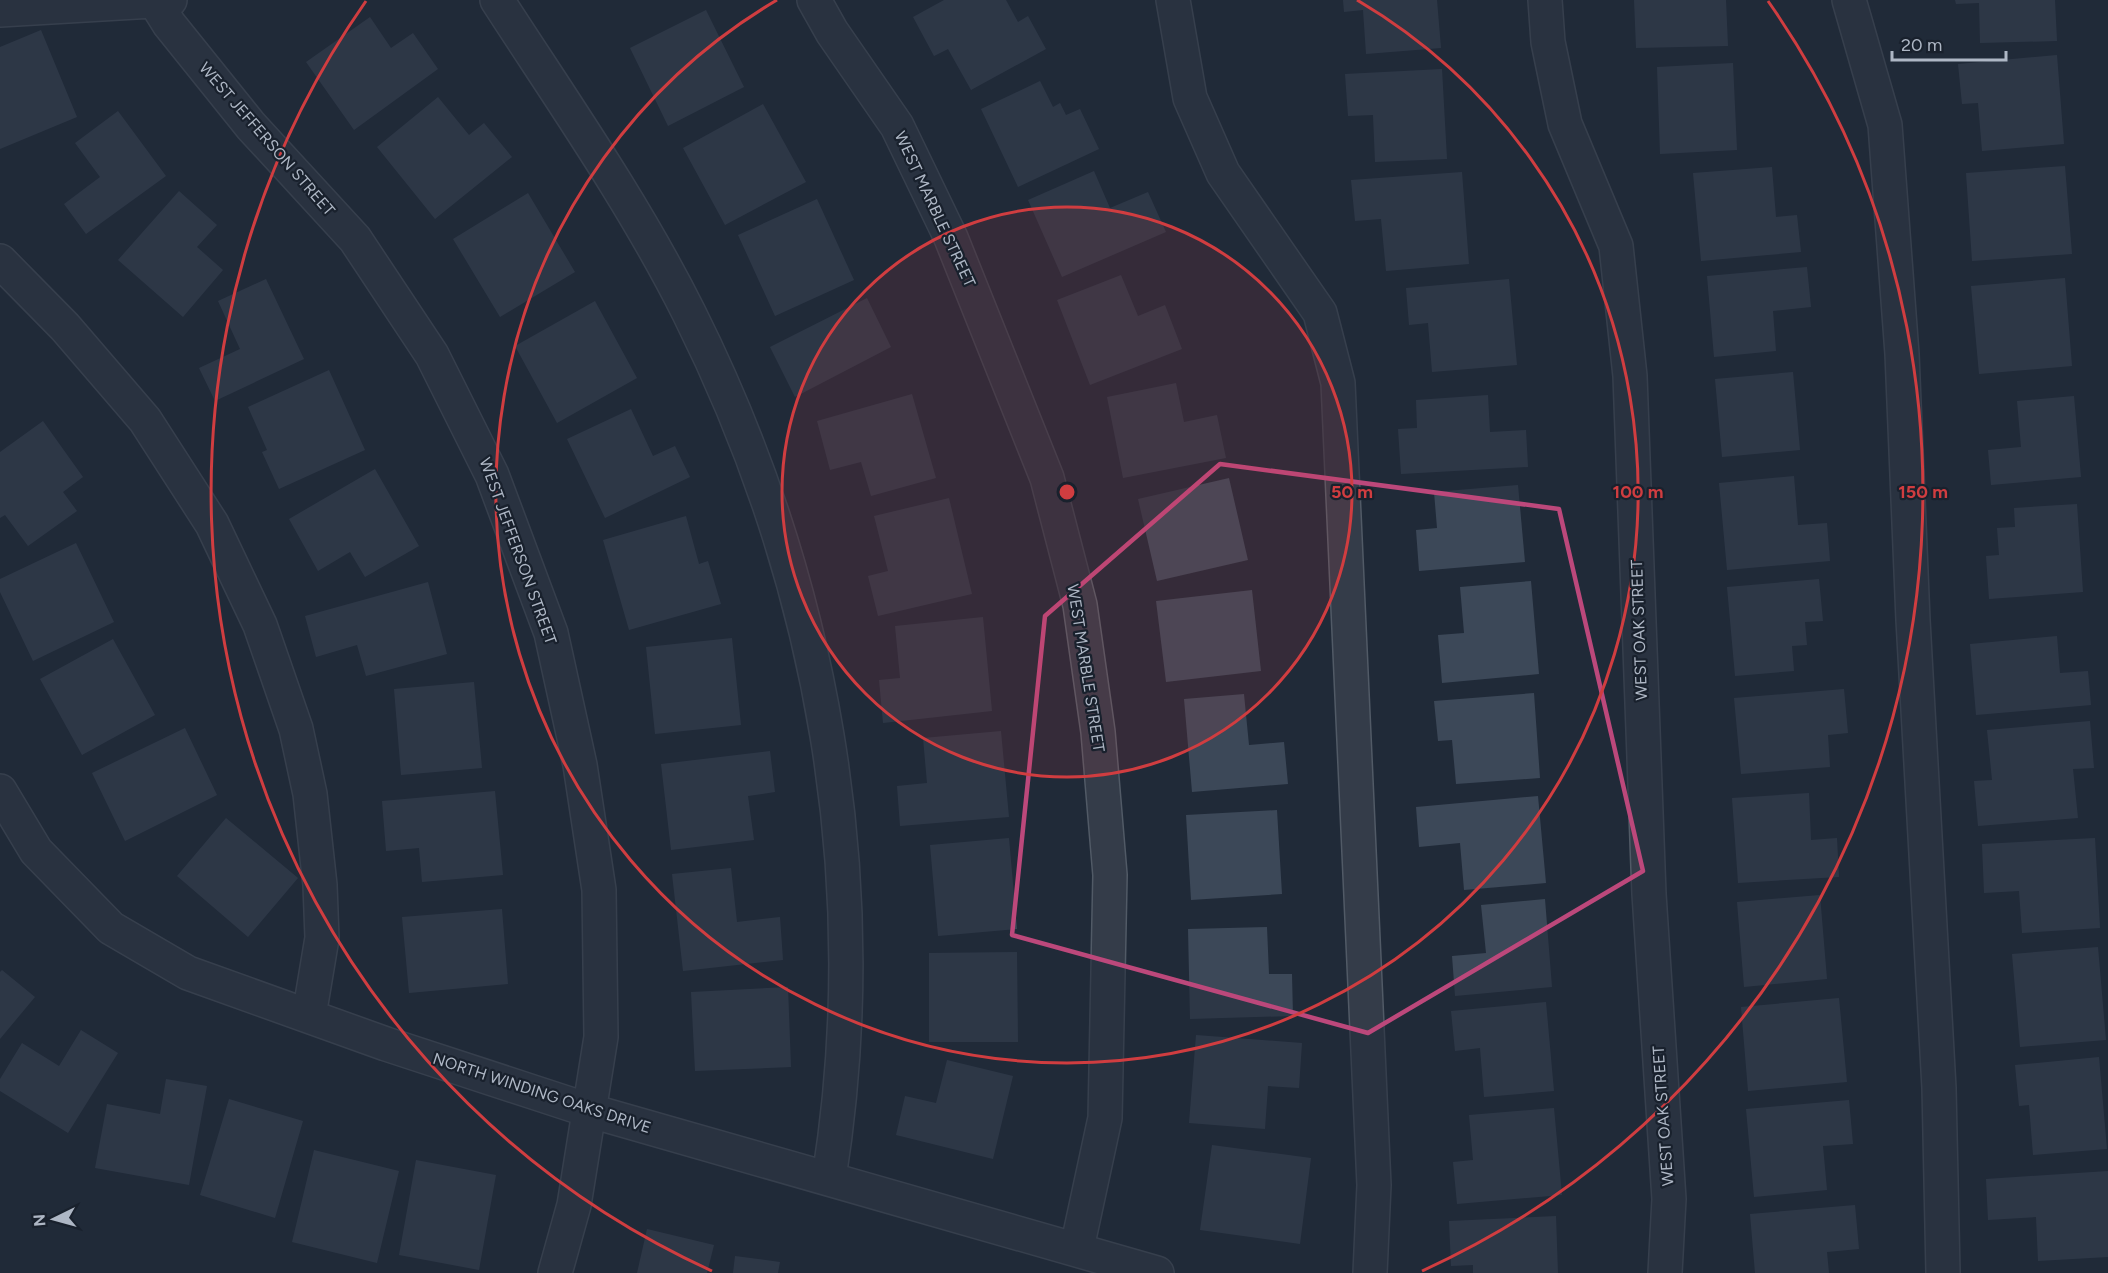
<svg xmlns="http://www.w3.org/2000/svg" width="2108" height="1273" viewBox="0 0 2108 1273" font-family="Figtree,sans-serif">
<style>
.building{fill:#3c4858}
.lines{fill:none;stroke-linecap:round;stroke-linejoin:round}
.minor-casing{stroke:#515a66;stroke-width:36}
.minor{stroke:#343c49;stroke-width:33}
.marked{fill:none;stroke:#bc487b;stroke-width:4.5;stroke-linejoin:round}
.ring{fill:none;stroke:#d03d40;stroke-width:3}
.labels{text-anchor:middle;dominant-baseline:central;stroke-width:4.5;stroke-linejoin:round;paint-order:stroke}
.street-label{font-size:16px;fill:#aeb7c5;stroke:#19212d}
.centre{fill:#d03d40;stroke:#19212d;stroke-width:3}
.ring-label{font-size:18px;text-anchor:middle;font-weight:bold;fill:#d03d40;stroke:#19212d;stroke-width:4.5;stroke-linejoin:round;paint-order:stroke}
</style>
<rect width="100%" height="100%" fill="#202a38"/>
<path class="building" d="M944 0H1006L1018 22 1028 16 1046 49 971 90 948 49 934 56 913 17Z
M1343 0H1437L1441 48 1366 54 1363 10 1344 12Z
M1634 0H1726L1728 46 1636 48Z
M1955 0H2055L2057 41 1980 43 1979 3 1956 4Z
M706 10 744 87 668 126 630 48Z
M370 17 391 48 413 33 438 69 354 130 306 62Z
M41 30 77 117 0 149V47Z
M2057 55 2064 144 1982 151 1978 103 1962 104 1958 64Z
M1733 63 1737 150 1660 154 1657 67Z
M1442 69 1447 159 1375 162 1373 115 1348 116 1345 74Z
M1040 81 1053 107 1060 103 1066 115 1080 109 1099 149 1018 187 981 109Z
M438 97 469 135 484 123 512 157 435 219 377 147Z
M763 104 806 182 725 225 683 148Z
M118 111 166 176 86 234 64 204 100 177 75 143Z
M2065 166 2072 254 1972 261 1966 173Z
M1772 167 1776 217 1797 215 1801 252 1701 261 1693 173Z
M1094 171 1110 208 1148 192 1166 232 1062 277 1028 200Z
M1462 172 1469 264 1386 271 1381 219 1355 221 1351 180Z
M179 191 217 225 197 247 223 270 183 317 118 260Z
M528 193 575 272 500 317 453 239Z
M817 199 854 280 775 316 738 235Z
M1807 267 1811 307 1773 311 1776 351 1714 357 1707 276Z
M1121 275 1138 316 1165 305 1182 349 1090 385 1057 300Z
M2065 278 2072 366 1979 374 1971 286Z
M266 279 304 359 215 401 199 368 240 349 218 301Z
M1509 279 1517 365 1432 372 1428 323 1409 325 1406 288Z
M867 298 891 347 795 397 770 347Z
M595 301 637 378 557 423 515 346Z
M329 370 365 450 279 489 262 452 267 450 248 407Z
M1793 372 1800 450 1722 457 1715 379Z
M1176 383 1184 422 1217 415 1226 458 1123 478 1107 397Z
M912 394 936 478 871 496 861 462 830 470 817 421Z
M1488 395 1490 432 1526 430 1528 467 1401 474 1398 429 1417 428 1416 400Z
M2074 396 2081 477 1991 485 1988 450 2021 447 2017 401Z
M631 409 653 456 675 446 690 477 605 518 567 439Z
M43 421 83 477 63 492 77 511 28 546 5 515 0 518V452Z
M375 469 419 546 365 577 350 552 318 571 289 519Z
M1794 476 1798 525 1827 523 1830 561 1727 570 1719 483Z
M1229 478 1248 560 1157 581 1138 499Z
M1518 485 1525 562 1419 571 1416 530 1437 528 1434 492Z
M949 498 972 594 878 616 868 576 888 571 874 516Z
M2077 504 2083 592 1989 599 1986 556 1999 555 1997 528 2015 527 2014 508Z
M686 516 699 564 708 561 721 604 629 630 603 540Z
M76 543 114 622 33 661 0 592V579Z
M1819 579 1823 621 1805 622 1807 645 1792 646 1794 671 1735 676 1727 587Z
M1531 581 1539 674 1442 683 1438 635 1464 633 1460 587Z
M428 582 447 654 366 676 357 645 316 657 305 616Z
M1252 590 1261 671 1166 682 1156 601Z
M983 617 992 711 883 723 879 680 900 678 895 626Z
M2057 636 2060 673 2088 671 2091 705 1976 715 1970 644Z
M732 638 741 725 655 734 646 647Z
M113 639 155 715 82 755 40 679Z
M474 682 482 768 401 775 394 689Z
M1844 689 1848 733 1828 735 1830 767 1741 774 1734 698Z
M1534 693 1540 778 1456 784 1452 740 1438 741 1434 701Z
M1244 694 1249 745 1284 742 1288 784 1192 792 1184 699Z
M2090 721 2094 768 2073 769 2078 818 1978 826 1974 781 1992 780 1987 730Z
M185 728 217 795 125 841 92 773Z
M1001 731 1009 817 900 826 897 786 927 783 923 738Z
M770 751 775 792 748 796 754 840 671 850 661 764Z
M495 791 503 875 422 882 419 848 386 851 382 801Z
M1809 793 1811 840 1837 838 1839 877 1738 883 1732 798Z
M1538 796 1546 883 1464 890 1460 843 1419 847 1416 807Z
M1277 810 1282 894 1191 900 1186 815Z
M226 818 298 878 248 937 177 876Z
M1009 838 1017 929 938 936 930 845Z
M2095 838 2100 928 2022 933 2019 891 1984 893 1982 844Z
M731 868 737 922 780 917 783 960 683 971 672 874Z
M1820 895 1827 979 1744 987 1737 902Z
M1545 899 1552 987 1455 996 1452 956 1486 953 1481 905Z
M502 909 508 984 409 993 402 917Z
M1267 927 1269 974H1292L1293 1016 1190 1019 1188 929Z
M2098 947 2106 1040 2020 1047 2012 954Z
M1017 952 1018 1042H929V953Z
M2 970 35 997 0 1039V972Z
M788 987 791 1067 695 1071 691 992Z
M1839 998 1847 1082 1748 1091 1741 1007Z
M1546 1002 1554 1091 1484 1097 1480 1048 1455 1051 1451 1011Z
M81 1030 118 1053 68 1133 0 1091V1079L22 1043 59 1066Z
M1196 1035 1302 1043 1299 1088 1268 1086 1265 1129 1189 1123Z
M2099 1057 2107 1149 2033 1155 2029 1105 2019 1106 2015 1065Z
M947 1060 1013 1076 993 1159 896 1135 905 1096 936 1103Z
M166 1079 207 1086 189 1185 95 1168 107 1104 160 1114Z
M229 1099 303 1121 275 1218 200 1195Z
M1849 1100 1853 1144 1823 1146 1827 1190 1754 1197 1746 1109Z
M1554 1108 1562 1195 1457 1204 1453 1162 1473 1160 1469 1115Z
M1212 1145 1311 1158 1300 1244 1200 1230Z
M314 1150 399 1171 377 1263 292 1242Z
M416 1160 496 1175 479 1270 399 1255Z
M2108 1171V1257L2038 1261 2036 1217 1988 1220 1986 1179Z
M1855 1205 1859 1249 1827 1252 1829 1273H1755L1750 1214Z
M1556 1216 1558 1273H1473V1265L1451 1266 1449 1221Z
M647 1229 714 1245 707 1273H637Z
M735 1256 780 1262 778 1273H733Z"/>
<g class="lines">
<defs>
<path id="minor" d="M154 0 169 24 251 126 355 239 432 355 492 475 551 633 580 765 599 890 601 1037 574 1205 555 1273
M497 0C563 102 634 203 689 313 823 581 876 881 829 1178
M814 0 832 32 897 126 951 238 1047 478 1080 605 1098 732 1110 875 1105 1118 1077 1248
M1173 0 1190 98 1223 173 1320 313 1338 383 1374 1185 1370 1273
M1545 0 1548 42 1565 124 1616 246 1630 376 1649 894 1669 1199 1665 1273
M1849 0 1885 125 1902 354 1913 620 1939 1088 1943 1273
M0 10 170 0
M0 261 65 327 145 420 212 524 260 625 296 729 310 794 320 885 322 938 309 1016
M0 791 36 851 111 928 188 973 386 1044 591 1111 1157 1273"/>
</defs>
<use href="#minor" class="minor-casing"/>
<use href="#minor" class="minor"/>
</g>
<path d="M0 0H2108V1273H0ZM1220 464 1559 509 1643 871 1368 1033 1012 935 1045 616Z" fill="#202a38" fill-opacity=".55" fill-rule="evenodd"/>
<path class="marked" d="M1220 464 1559 509 1643 871 1368 1033 1012 935 1045 616Z"/>
<circle cx="1067" cy="492" r="285" fill="#d03d40" fill-opacity=".12"/>
<g class="ring">
<circle cx="1067" cy="492" r="285"/>
<path d="M1357 0A571 571 0 1 1 777 0"/>
<path d="M712 1271A856 856 0 0 1 366 1M1768 1A856 856 0 0 1 1422 1271"/>
</g>
<g class="labels">
<g class="street-label">
<text transform="translate(267 139) rotate(49)">WEST JEFFERSON STREET</text>
<text transform="translate(935 209) rotate(65)">WEST MARBLE STREET</text>
<text transform="translate(518 551) rotate(70)">WEST JEFFERSON STREET</text>
<text transform="translate(1639 630) rotate(-92)">WEST OAK STREET</text>
<text transform="translate(1086 668) rotate(81)">WEST MARBLE STREET</text>
<text transform="translate(542 1093) rotate(18)">NORTH WINDING OAKS DRIVE</text>
<text transform="translate(1663 1116) rotate(-94)">WEST OAK STREET</text>
</g>
</g>
<circle cx="1067" cy="492" r="9" class="centre"/>
<g class="ring-label">
<text x="1352" y="498">50 m</text>
<text x="1638" y="498">100 m</text>
<text x="1923" y="498">150 m</text>
</g>
<g transform="translate(54 1219) rotate(265)" stroke="#19212d" stroke-width="4.5" paint-order="stroke">
<path d="M0-4.5L10 22L0 15L-10 22Z" fill="#aeb7c5"/>
<text y="-9" font-size="16" font-weight="bold" text-anchor="middle" fill="#aeb7c5">N</text>
</g>
<path d="M1892 51v9h114v-9" fill="none" stroke="#aeb7c5" stroke-width="3"/>
<text x="1901" y="51" font-size="18" fill="#aeb7c5" stroke="#19212d" stroke-width="4.5" paint-order="stroke">20 m</text>
</svg>
